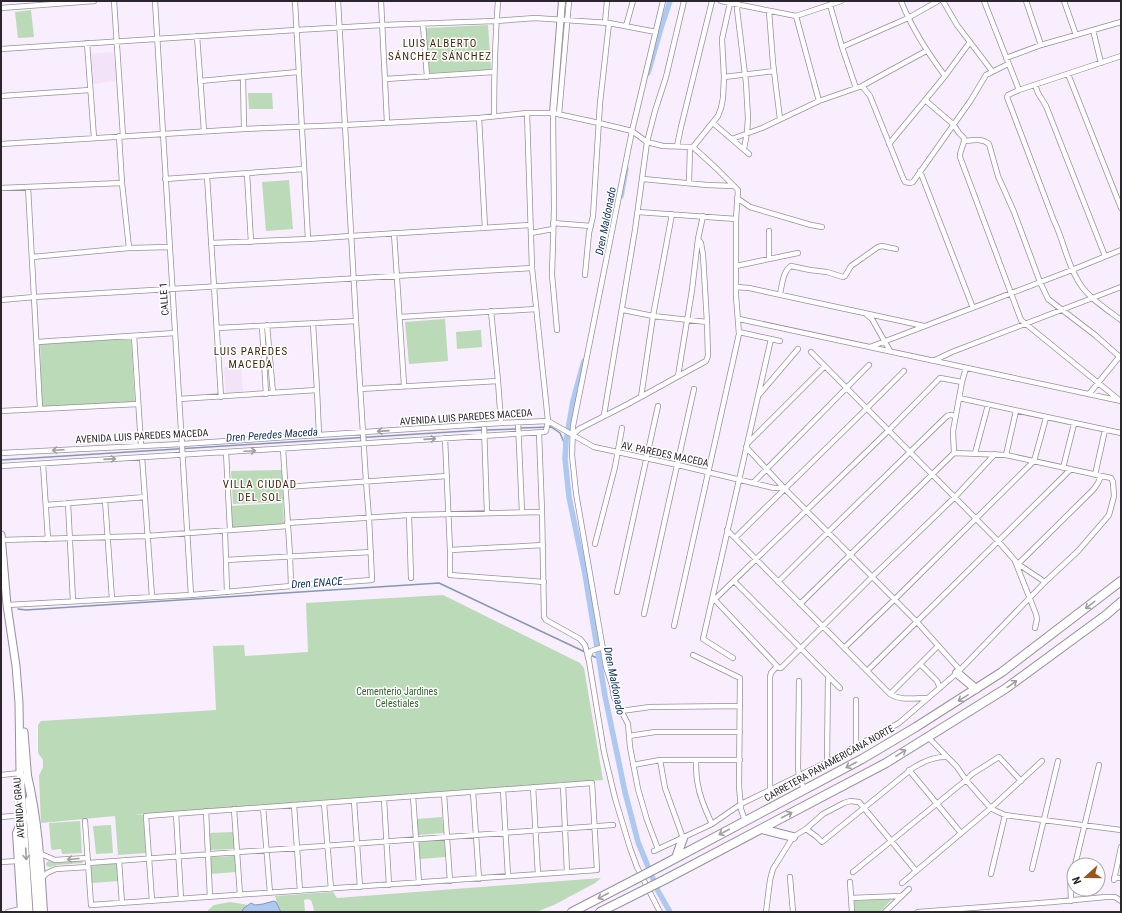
<svg xmlns="http://www.w3.org/2000/svg" width="1122" height="913" viewBox="0 0 1122 913" font-family="'Roboto Condensed',sans-serif">
<style>
.built{fill:#f2e3f9}
.green{fill:#bbdab7}
.water{fill:#adc8f1;stroke:#8697b6}
.lines{fill:none;stroke-linecap:round;stroke-linejoin:round}
.stream{stroke:#8697b6;stroke-width:1.5}
.canal{stroke:#adc8f1;stroke-width:5.5}
.street-casing{stroke:#998f9d;stroke-width:6}
.secondary-casing{stroke:#998f9d;stroke-width:8}
.primary-casing{stroke:#998f9d;stroke-width:9}
.highway-casing{stroke:#998f9d;stroke-width:10}
.street{stroke:#fff;stroke-width:4.5}
.secondary{stroke:#fff;stroke-width:6}
.primary{stroke:#fff;stroke-width:7}
.highway{stroke:#fff;stroke-width:8}
.highway-bridge-casing{stroke:#998f9d;stroke-width:10;stroke-linecap:butt}
.highway-bridge{stroke:#fff;stroke-width:8}
.oneway{stroke:#9f9da0}
.labels{text-anchor:middle;dominant-baseline:central;stroke-width:3;stroke-linejoin:round;paint-order:stroke}
.street-label{font-size:10px;fill:#2a262c;stroke:#fff}
.park-label{font-size:10px;fill:#356330;stroke:#fff}
.neighbourhood-label{font-size:11px;letter-spacing:1px;fill:#45260d;stroke:#fff}
.water-label{font-size:11px;font-style:italic;fill:#133465;stroke:#fff}
</style>
<rect width="100%" height="100%" fill="#f8eefd"/>
<path class="built" d="M112 52 114 55 116 79 114 81 93 84 90 82 89 54Z
M241 366 243 392 226 393 224 367Z"/>
<path class="green" d="M31 10 34 37 18 38 15 12Z
M488 25 491 68 489 70 431 73 429 72 426 28Z
M248 93H272L273 109H249Z
M289 180 293 229 266 231 262 182Z
M445 319 448 361 409 364 405 322Z
M481 330 482 347 457 349 456 332Z
M131 338 135 402 42 408 40 342Z
M282 470 283 502 233 504 231 471Z
M283 503 284 525 235 528 232 526 231 506Z
M443 595 580 663 584 668 603 780 133 815H143L146 853 118 855 115 816 41 823 39 776 43 767V760L38 753V725L41 721 216 710 213 646 244 645 245 656 308 652 306 603Z
M442 817 444 833 418 835 417 819Z
M80 821 82 853 62 854 61 849 52 850 51 848 49 823Z
M111 825 113 853 96 854 93 826Z
M234 832 235 849 209 850 208 833Z
M444 840 446 857 420 859 418 842Z
M235 856 236 872 211 874 210 857Z
M49 861 55 863 82 861 83 862 82 863 57 865 50 867 47 866 46 864 47 862Z
M117 863 119 881 92 883 91 866Z
M601 878 595 883 554 905 536 912H314L313 906 311 900 307 899 304 900 305 912H281V910L278 908 275 896 333 892 337 898 468 888Z
M892 899 880 912H855L854 901Z
M230 902 248 905 243 909 242 912H208V910L214 905Z"/>
<path class="water" d="M274 901 276 902 281 912H242L243 909 251 903 255 905 263 904Z"/>
<g class="lines">
<path class="stream" d="M520 428 551 427 560 433 566 447
M486 430 516 429
M1 460 482 430
M18 609 26 610 439 583 585 652
M590 655 600 659"/>
<path class="canal" d="M648 73 661 28 670 1
M621 196 626 169
M584 361 573 401 566 441 565 459 569 497 585 574 605 696 625 792 638 842 658 891 670 912"/>
<defs>
<path id="street" d="M114 1 123 136
M155 1 191 595
M295 1 308 239
M381 1 387 122
M721 1 796 16 841 1
M738 1 737 9 746 83 748 118 747 133 744 149
M901 1C912 29 927 52 945 76
M943 1 957 25 992 71
M984 1 1019 90
M1026 1 1041 45
M1064 1 1076 35
M830 5 842 47 856 88
M1 8 94 1
M769 11 773 63 780 119
M796 16 819 101
M605 23 607 1
M423 24 427 77
M626 26 633 1
M1093 30 1101 63
M197 36 204 131
M87 43 94 138
M842 47 908 18 938 1
M1 49 296 30 382 25 495 21 535 18 609 23 656 32
M1121 56 1019 90 1008 95 1007 97 1054 221C1063 239 1066 259 1076 277 1085 296 1105 308 1121 320
M1006 58 1041 45 1121 22
M1068 74 1121 208
M243 77 244 129
M724 77 774 71
M385 79 494 72
M200 81 298 72
M1035 85 1038 93 1046 106 1105 256
M862 86 870 96 903 178 905 182 910 183 913 182 971 100 986 75 1008 64
M1 96 90 90
M925 100 953 124 959 133 964 138C965 145 959 151 960 157L1021 320 1118 399
M553 113 554 208 552 275 557 330
M559 114 569 1
M494 116C494 77 495 40 498 1
M479 118 485 228
M713 123 749 154
M119 136 122 183 129 248
M732 139 762 128 819 101 862 86 926 51
M965 141C973 140 982 138 989 144L998 176 1014 212 1040 282 1048 299 1095 335 1121 358
M1 144 244 129 345 125 479 118 527 113H553L599 123 632 131 647 142 663 146 693 147 716 168 738 190 736 219V296L739 334 674 626
M889 144 945 76 970 42
M677 146 681 127 712 1
M693 147 718 116 721 108 723 98 724 77 722 39 730 3
M920 171 973 308
M247 174 251 242
M207 176 221 397
M165 179 304 169
M643 179 707 185 734 186
M689 183 690 147
M28 187 40 408
M1 188 122 183
M737 198 750 207 811 225 822 227
M638 212 736 219
M553 223 591 226
M769 231V259
M394 233 404 385
M531 233 553 229
M211 243 308 239 351 236 530 225
M32 257 129 248 169 247
M736 266 798 253
M585 275 589 233 593 216 600 103 609 23
M736 287 749 288 924 326
M780 294C782 285 783 271 791 266L810 270 827 272 843 277 845 276 851 266 878 247 882 246 896 249
M1 300 34 297 532 268
M623 310 653 316 707 322
M491 311 498 381 501 423
M866 314 872 319 890 351
M400 317 536 309
M739 319 1121 401
M313 324 317 390 319 435
M267 325 273 393
M262 326 266 394
M217 328 356 321
M739 332 780 341
M134 336 141 445
M37 342 175 333
M870 347 1072 270 1121 250
M811 352 998 541 1018 564 1045 582
M933 361 952 352 1121 287
M678 376 692 290 698 239 703 216
M360 389 498 381
M1089 394 1120 356
M758 396 798 349
M641 397 653 316 672 214
M959 398 1121 433
M179 399 317 390
M1 411 138 404
M604 415 635 230 647 142 655 111 666 77 684 1
M548 421 594 447 678 465 774 488H784
M518 422 522 512
M484 425 487 513
M539 433 542 512 544 617 546 620 580 639 585 645 589 661 604 752 615 798 630 848 637 867 660 912
M573 435 579 429 628 404 706 361 708 356 707 322 703 255 701 243 698 239
M445 438 450 550V575L544 582
M748 443 825 366
M746 447 784 488 917 622 960 670
M283 449 290 556 291 586
M226 452 230 530
M1 453 182 444 501 423 548 421
M954 453 953 431 962 382 966 368
M975 453 988 405
M1006 455 1016 411
M142 457 152 597
M43 464 48 539
M1 466 545 432 546 431 548 421 532 268 527 113
M1063 468 1074 424
M1095 475 1105 430
M753 483 869 365
M285 487 447 476
M105 500 112 599
M68 503 73 601
M46 505 145 497
M409 515 411 578
M287 523 409 515 542 512
M727 530 890 694C901 701 916 698 928 698
M225 531 227 592
M735 538C791 482 848 428 904 371
M1 540 147 536 288 526
M595 544 615 467 622 428
M450 550 543 545
M226 560 371 552
M1015 561 1036 614 1037 619 1035 628
M1018 564 1093 490 1098 483 1101 476
M734 581 840 688
M778 582 828 532 947 416 950 415 956 416
M617 592 658 406
M715 600 779 668H781L873 576 955 497 995 454
M712 602 888 431 940 378 962 382
M7 605 191 595 291 586 372 580 369 518 366 481 356 321 338 1
M644 614 694 389
M844 648 895 599 1034 461 1046 418
M693 655 740 678 739 786 741 809 745 821
M588 658 591 651 603 647
M733 658 703 639 771 339
M920 664 937 681 940 688
M867 671 1071 469
M799 681 798 768 799 776 804 789
M890 694 938 646
M856 700V746
M621 711 650 707 740 706
M629 736 655 732H740
M928 737 957 767 966 780 972 774 999 757 1021 781
M660 760 665 788 683 838
M696 760C696 768 696 777 698 785 700 799 706 811 712 824
M827 762 828 676
M633 765 660 760H740
M909 770 961 833
M1 775 20 773
M563 785 567 872
M533 787 538 874
M503 790 508 876
M770 790V677L771 673 777 666
M473 792 479 879
M444 794 450 881
M413 796 419 883
M384 799 389 885
M354 801 360 887
M324 803 331 889
M294 805 300 891
M263 807 270 893
M234 809 240 895
M206 811 210 897
M176 814 181 899
M1 817 24 815
M85 821 91 905C259 894 428 883 597 870L592 783 146 816 152 901
M806 829 817 837 822 842 913 768C924 761 935 756 947 757
M658 849 647 820 638 789 630 747 628 724 614 697 612 685 606 667 576 493 572 455 573 426 632 131 663 1
M654 851 712 824 741 804 827 762 899 723 957 673 1045 582 1078 551 1104 521 1109 515 1114 496 1113 482 1111 478 1006 455 954 453 800 604
M39 853 55 860 87 858
M119 861 122 903
M1 862 18 861
M88 863 613 825
M1075 865 1099 765
M1032 869 1058 761
M853 872 966 780 988 805 994 810 1005 815 1121 830
M1070 873 1071 901
M991 874 1005 815
M790 877 793 912
M1114 878H1121
M41 879 47 873 56 869 88 867
M1114 880 1121 847
M850 882 852 912
M902 883 991 808 1042 761
M851 898 901 896
M8 912 21 909
M766 912 770 880 773 869 793 837 806 829 823 814 844 803 850 801 859 802 916 871
M885 912 909 889
M918 912 1053 902 1106 897H1115L1121 901"/>
<path id="secondary" d="M553 113 562 1"/>
<path id="primary" d="M1 535 7 605 16 666 19 703 20 773 29 912
M24 732 28 782
M29 800 37 912"/>
<path id="highway" d="M957 673 976 689
M27 776C38 821 40 866 43 912
M762 829 793 837
M676 858 683 838
M659 867 862 759 916 727 1002 672 1121 581
M666 879 886 763 1005 689 1106 615 1121 602
M22 912 17 833 24 817
M572 912 634 880
M600 912 640 892"/>
</defs>
<use href="#street" class="street-casing"/>
<use href="#secondary" class="secondary-casing"/>
<use href="#primary" class="primary-casing"/>
<use href="#highway" class="highway-casing"/>
<use href="#street" class="street"/>
<use href="#secondary" class="secondary"/>
<use href="#primary" class="primary"/>
<use href="#highway" class="highway"/>
<defs>
<path id="highway-bridge" d="M634 880 659 867
M640 892 666 879"/>
</defs>
<use href="#highway-bridge" class="highway-bridge-casing"/>
<use href="#highway-bridge" class="highway-bridge"/>
</g>
<defs><path id="oneway-shaft" d="M-6 0H5M1.5-3L5.5 0L1.5 3" fill="none" stroke-width="1.6" stroke-linecap="round" stroke-linejoin="round"/></defs>
<g class="oneway">
<use href="#oneway-shaft" transform="translate(383 431) rotate(176)"/>
<use href="#oneway-shaft" transform="translate(430 439) rotate(-4)"/>
<use href="#oneway-shaft" transform="translate(58 450) rotate(177)"/>
<use href="#oneway-shaft" transform="translate(250 451) rotate(-3)"/>
<use href="#oneway-shaft" transform="translate(110 459) rotate(-4)"/>
<use href="#oneway-shaft" transform="translate(1090 605) rotate(142)"/>
<use href="#oneway-shaft" transform="translate(1012 684) rotate(-36)"/>
<use href="#oneway-shaft" transform="translate(963 698) rotate(148)"/>
<use href="#oneway-shaft" transform="translate(901 753) rotate(-32)"/>
<use href="#oneway-shaft" transform="translate(851 765) rotate(152)"/>
<use href="#oneway-shaft" transform="translate(787 815) rotate(-28)"/>
<use href="#oneway-shaft" transform="translate(724 832) rotate(152)"/>
<use href="#oneway-shaft" transform="translate(26 854) rotate(87)"/>
<use href="#oneway-shaft" transform="translate(73 859) rotate(175)"/>
<use href="#oneway-shaft" transform="translate(603 896) rotate(152)"/>
</g>
<g class="labels">
<g class="street-label">
<text transform="translate(164 299) rotate(-94)">CALLE 1</text>
<text transform="translate(466 417) rotate(-4)">AVENIDA LUIS PAREDES MACEDA</text>
<text transform="translate(142 436) rotate(-3)">AVENIDA LUIS PAREDES MACEDA</text>
<text transform="translate(665 454) rotate(12)">AV. PAREDES MACEDA</text>
<text transform="translate(829 763) rotate(-29)">CARRETERA PANAMERICANA NORTE</text>
<text transform="translate(19 808) rotate(-94)">AVENIDA GRAU</text>
</g>
<g class="park-label">
<text x="397" y="691">Cementerio Jardines<tspan x="397" dy="12">Celestiales</tspan></text>
</g>
<g class="neighbourhood-label">
<text x="440" y="43">LUIS ALBERTO<tspan x="440" dy="13">SÁNCHEZ SÁNCHEZ</tspan></text>
<text x="251" y="351">LUIS PAREDES<tspan x="251" dy="13">MACEDA</tspan></text>
<text x="260" y="484">VILLA CIUDAD<tspan x="260" dy="13">DEL SOL</tspan></text>
</g>
<g class="water-label">
<text transform="translate(606 221) rotate(-79)">Dren Maldonado</text>
<text transform="translate(272 435) rotate(-4)">Dren Peredes Maceda</text>
<text transform="translate(317 583) rotate(-4)">Dren ENACE</text>
<text transform="translate(614 681) rotate(79)">Dren Maldonado</text>
</g>
</g>
<rect width="1122" height="913" fill="none" stroke="#2a262c" stroke-width="4"/>
<g transform="translate(1086 877) rotate(249)"><circle r="19" fill="#ffffff" stroke="#aaa8ab"/>
<path d="M0-3L7 15L0 10L-7 15Z" fill="#975621"/>
<text y="-6" font-size="11" font-weight="bold" text-anchor="middle" fill="#2a262c">N</text>
</g>
</svg>
